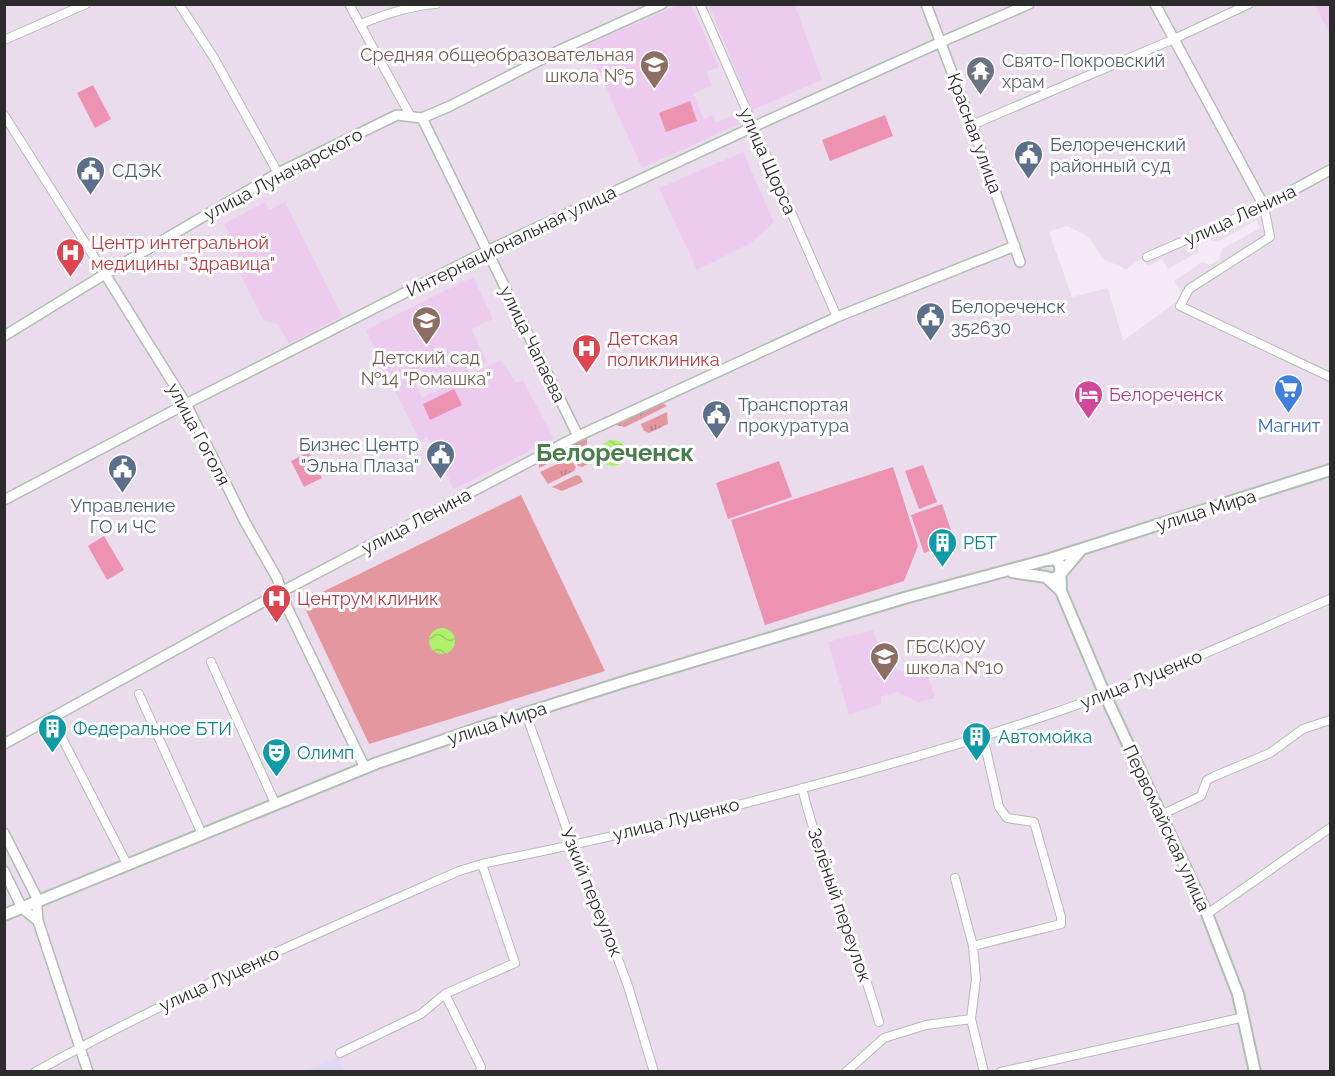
<svg xmlns="http://www.w3.org/2000/svg" width="1335" height="1076" viewBox="0 0 1335 1076" font-family="Raleway,sans-serif">
<style>
.education{fill:#eccbef}
.medical{fill:#ded9f4}
.grass{fill:url(#grass-tufts)}
.park{fill:#e5979f}
.pitch{fill:#ed92b1}
.plaza{fill:#f3eaf5}
.water{fill:url(#water-waves)}
.lines{fill:none;stroke-linecap:round;stroke-linejoin:round}
.minor-casing{stroke:#b0bfb1;stroke-width:10}
.tertiary-casing{stroke:#b0bfb1;stroke-width:12}
.secondary-casing{stroke:#b0bfb1;stroke-width:14}
.minor{stroke:#fff;stroke-width:8}
.tertiary{stroke:#fff;stroke-width:9}
.secondary{stroke:#fff;stroke-width:10}
.labels{text-anchor:middle;dominant-baseline:central;stroke-width:6;stroke-linejoin:round;paint-order:stroke}
.education-label{font-size:18px;fill:#785e54;stroke:#fff;text-anchor:end}
.worship-label{font-size:18px;fill:#5b616d;stroke:#fff;text-anchor:start}
.street-label{font-size:18px;fill:#2b2b2b;stroke:#fff}
.service-label{font-size:18px;fill:#4e5e75;stroke:#fff;text-anchor:start}
.health-label{font-size:18px;fill:#be3a42;stroke:#fff;text-anchor:start}
.hotel-label{font-size:18px;fill:#b23c85;stroke:#fff;text-anchor:start}
.shop-label{font-size:18px;fill:#366cbe;stroke:#fff}
.culture-label{font-size:18px;fill:#0d838f;stroke:#fff;text-anchor:start}
.district-label{font-size:24px;font-weight:bold;fill:#497d4c;stroke:#fff}
</style>
<defs>
<pattern id="grass-tufts" width="24" height="20" patternUnits="userSpaceOnUse" patternTransform="scale(1.5)"><rect width="24" height="20" fill="#e5979f"/><path d="M3 7l-1-3M5 7V3M7 7l1-3M15 17l-1-3M17 17v-4M19 17l1-3" fill="none" stroke="#ba7b82"/></pattern>
<pattern id="water-waves" width="16" height="10" patternUnits="userSpaceOnUse" patternTransform="scale(1.5)"><rect width="16" height="10" fill="#aef26c"/><path d="M0 5q4-4 8 0t8 0" fill="none" stroke="#96d05e"/></pattern>
</defs>
<rect width="100%" height="100%" fill="#eadced"/>
<path class="education" d="M678 5H691L719 67 707 72 711 86 693 94 704 119 713 115 716 123 735 114 739 124 642 168 587 45Z
M709 5H795L822 80 752 110Z
M1315 5H1330V34Z
M743 152 774 222 751 243 697 270 659 188Z
M265 202 269 210 285 202 342 316 289 344 278 324 264 321 236 266 238 254 224 224Z
M473 277 493 319 471 329 487 362 431 389 421 368 387 384 377 363 381 361 366 330Z
M501 360 516 383 523 380 554 439 454 489 427 437 420 441 392 385 411 375 422 398Z
M873 630 883 664 903 671 925 666 935 698 918 702 897 692 881 697V704L849 715 828 642Z"/>
<path class="medical" d="M339 1058 344 1071H303Z"/>
<path class="grass" d="M660 402 667 406 625 427 616 425 626 417Z
M667 412 668 424 649 433 644 431 641 424Z
M587 439V445L539 468V461L570 444Z
M588 449 593 450 594 461 582 467 578 466 574 455Z
M570 458 576 467 574 471 548 484 540 472Z
M576 475 580 476 583 482 562 491 552 487Z"/>
<path class="park" d="M521 495 605 671 369 744 302 602Z"/>
<path class="pitch" d="M93 85 111 119 95 128 77 93Z
M690 101 697 121 666 132 659 113Z
M885 115 893 136 830 161 822 140Z
M454 389 462 405 430 420 423 404Z
M309 452 322 478 304 487 291 461Z
M779 461 792 497 728 519 716 483Z
M923 465 937 502 919 509 905 471Z
M893 467 918 546 904 581 765 625 731 520Z
M942 504 955 542 924 553 911 515Z
M104 536 124 570 107 580 88 546Z"/>
<path class="plaza" d="M1256 220 1260 228 1222 249 1219 260 1210 265 1202 262 1174 281 1181 292 1179 300 1123 341 1108 288 1072 297 1049 232 1067 226 1089 237 1103 259 1126 269 1141 259 1148 266 1162 259 1168 269 1198 252 1199 245 1208 240 1218 242Z"/>
<path class="water" d="M600 453a13 13 0 1 1 26 0a13 13 0 1 1-26 0Z
M429 641a13 13 0 1 1 26 0a13 13 0 1 1-26 0Z"/>
<g class="lines">
<defs>
<path id="minor" d="M179 4 214 58 278 173
M349 4 411 117
M700 4 837 317
M361 24C385 14 409 6 436 4
M4 40 86 4
M4 115 105 274
M972 125 1174 39 1249 4
M1147 257 1264 206 1270 237 1189 289 1180 306 1330 377
M211 662 275 803
M139 694 202 834
M526 714 572 844 593 892 628 986 654 1072
M62 738 127 864
M802 788C822 868 857 943 879 1022
M1161 815 1201 796 1207 780 1215 776 1270 753 1303 729 1330 720
M955 878 973 946 976 979 971 1019 984 1072
M1207 914 1330 828
M973 946 1061 924V917L1034 822 1007 818 999 807 983 736
M340 1053 421 1014 445 994
M35 1072C172 996 316 934 459 871L482 864C536 852 591 842 645 828 778 796 912 761 1042 717 1140 684 1235 640 1330 599
M480 1072 481 1067 445 994 515 963 482 864
M846 1072 884 1038 926 1025 971 1019
M1001 1072 1244 1017"/>
<path id="tertiary" d="M926 4 972 125 1020 262
M1155 4 1264 206 1330 170
M422 118 578 436
M422 118 450 106 560 50 662 4
M105 274 186 404 245 522 277 578 286 605 365 768
M4 336 105 274 278 173 397 115 422 118
M4 500 186 404 487 251 753 127 941 42 1029 4
M4 744 281 592 578 436 837 317 1015 246
M4 833 36 896 38 921 88 1072
M4 871 22 908 38 921"/>
<path id="secondary" d="M1048 560 1054 559 1060 564 1061 591
M1012 572 1046 577 1061 591 1105 695 1207 914 1238 994 1255 1072
M1046 577 1051 579 1059 576 1080 551
M4 915 377 763 479 728 627 681 908 597 1050 559 1330 470"/>
</defs>
<use href="#minor" class="minor-casing"/>
<use href="#tertiary" class="tertiary-casing"/>
<use href="#secondary" class="secondary-casing"/>
<use href="#minor" class="minor"/>
<use href="#tertiary" class="tertiary"/>
<use href="#secondary" class="secondary"/>
</g>
<defs>
<symbol id="school-pin" viewBox="-11 -11 22 30"><path d="M0 17L-7.5 6A9.5 9.5 0 1 1 7.5 6Z" fill="#8d6e63" stroke="#fff"/><path d="M0-5L7-2L0 1L-7-2ZM-4 1L0 2.5L4 1V4Q0 6-4 4Z" fill="#fff"/></symbol>
<symbol id="temple-pin" viewBox="-11 -11 22 30"><path d="M0 17L-7.5 6A9.5 9.5 0 1 1 7.5 6Z" fill="#6b7280" stroke="#fff"/><path d="M0-6L5-2H3V0L6.5 2.5H4V6H1.5V3h-3V6H-4V2.5H-6.5L-3 0V-2H-5Z" fill="#fff"/></symbol>
<symbol id="civic-pin" viewBox="-11 -11 22 30"><path d="M0 17L-7.5 6A9.5 9.5 0 1 1 7.5 6Z" fill="#5c6f8a" stroke="#fff"/><path d="M-.6-6.5H3V-4.5H.6V-3L4-1V1h2V6H-6V1h2V-1L-.6-3ZM-1.2 2.5V6h2.4V2.5Z" fill="#fff"/></symbol>
<symbol id="hospital-pin" viewBox="-11 -11 22 30"><path d="M0 17L-7.5 6A9.5 9.5 0 1 1 7.5 6Z" fill="#e0444e" stroke="#fff"/><path d="M-5-5h3v3.5h4V-5h3V5h-3V1.5h-4V5h-3Z" fill="#fff"/></symbol>
<symbol id="supermarket-pin" viewBox="-11 -11 22 30"><path d="M0 17L-7.5 6A9.5 9.5 0 1 1 7.5 6Z" fill="#3f7fe0" stroke="#fff"/><path d="M-6-5.5h2.5l.6 2H6L4.5 2H-2.5L-4.4-4H-6ZM-1.5 3.2a1.3 1.3 0 1 0 .1 0ZM3 3.2a1.3 1.3 0 1 0 .1 0Z" fill="#fff"/></symbol>
<symbol id="hotel-pin" viewBox="-11 -11 22 30"><path d="M0 17L-7.5 6A9.5 9.5 0 1 1 7.5 6Z" fill="#d1479c" stroke="#fff"/><path d="M-6-4.5h1.5V1H6V5H4.5V3h-9V5H-6ZM-4 0a1.8 1.8 0 1 1 3.6 0ZM.5 0V-2.5h3Q6-2.5 6 0Z" fill="#fff"/></symbol>
<symbol id="building-pin" viewBox="-11 -11 22 30"><path d="M0 17L-7.5 6A9.5 9.5 0 1 1 7.5 6Z" fill="#0f9aa8" stroke="#fff"/><path d="M-4-6H4V6H1V3H-1V6H-4ZM-2.5-4.3h1.7v1.8h-1.7ZM.8-4.3h1.7v1.8H.8ZM-2.5-1h1.7V.8h-1.7ZM.8-1h1.7V.8H.8Z" fill="#fff"/></symbol>
<symbol id="theatre-pin" viewBox="-11 -11 22 30"><path d="M0 17L-7.5 6A9.5 9.5 0 1 1 7.5 6Z" fill="#0f9aa8" stroke="#fff"/><path d="M-5-5.5Q0-4 5-5.5V0Q5 5 0 6Q-5 5-5 0ZM-3.3-2.5H-1v1.5H-3.3ZM1-2.5H3.3v1.5H1ZM-2.8 1Q0 5.5 2.8 1Z" fill="#fff"/></symbol>
</defs>
<g fill-rule="evenodd">
<use href="#school-pin" x="638" y="48" width="33" height="45"/>
<use href="#temple-pin" x="964" y="54" width="33" height="45"/>
<use href="#civic-pin" x="1012" y="138" width="33" height="45"/>
<use href="#civic-pin" x="74" y="154" width="33" height="45"/>
<use href="#hospital-pin" x="54" y="236" width="33" height="45"/>
<use href="#civic-pin" x="914" y="300" width="33" height="45"/>
<use href="#school-pin" x="410" y="304" width="33" height="45"/>
<use href="#hospital-pin" x="570" y="332" width="33" height="45"/>
<use href="#supermarket-pin" x="1272" y="372" width="33" height="45"/>
<use href="#hotel-pin" x="1072" y="378" width="33" height="45"/>
<use href="#civic-pin" x="700" y="398" width="33" height="45"/>
<use href="#civic-pin" x="424" y="438" width="33" height="45"/>
<use href="#civic-pin" x="106" y="452" width="33" height="45"/>
<use href="#building-pin" x="926" y="526" width="33" height="45"/>
<use href="#hospital-pin" x="260" y="582" width="33" height="45"/>
<use href="#school-pin" x="868" y="640" width="33" height="45"/>
<use href="#building-pin" x="36" y="712" width="33" height="45"/>
<use href="#building-pin" x="960" y="720" width="33" height="45"/>
<use href="#theatre-pin" x="260" y="736" width="33" height="45"/>
</g>
<g class="labels">
<g class="education-label">
<text x="634" y="54">Средняя общеобразовательная<tspan x="634" dy="21">школа №5</tspan></text>
<text x="426" y="357" text-anchor="middle">Детский сад<tspan x="426" dy="21">№14 "Ромашка"</tspan></text>
<text x="906" y="646" text-anchor="start">ГБС(К)ОУ<tspan x="906" dy="21">школа №10</tspan></text>
</g>
<g class="worship-label">
<text x="1002" y="60">Свято-Покровский<tspan x="1002" dy="21">храм</tspan></text>
</g>
<g class="street-label">
<text transform="translate(975 133) rotate(70)">Красная улица</text>
<text transform="translate(768 161) rotate(66)">улица Щорса</text>
<text transform="translate(283 174) rotate(-28)">улица Луначарского</text>
<text transform="translate(1240 215) rotate(-25)">улица Ленина</text>
<text transform="translate(511 241) rotate(-26)">Интернациональная улица</text>
<text transform="translate(533 344) rotate(64)">улица Чапаева</text>
<text transform="translate(199 434) rotate(62)">улица Гоголя</text>
<text transform="translate(1206 510) rotate(-17)">улица Мира</text>
<text transform="translate(416 521) rotate(-28)">улица Ленина</text>
<text transform="translate(1141 679) rotate(-22)">улица Луценко</text>
<text transform="translate(497 723) rotate(-18)">улица Мира</text>
<text transform="translate(676 819) rotate(-14)">улица Луценко</text>
<text transform="translate(1167 828) rotate(65)">Первомайская улица</text>
<text transform="translate(592 892) rotate(68)">Узкий переулок</text>
<text transform="translate(840 905) rotate(71)">Зелёный переулок</text>
<text transform="translate(219 979) rotate(-25)">улица Луценко</text>
</g>
<g class="service-label">
<text x="1050" y="144">Белореченский<tspan x="1050" dy="21">районный суд</tspan></text>
<text x="112" y="170">СДЭК</text>
<text x="951" y="306">Белореченск<tspan x="951" dy="21">352630</tspan></text>
<text x="738" y="404">Транспортая<tspan x="738" dy="21">прокуратура</tspan></text>
<text x="419" y="444" text-anchor="end">Бизнес Центр<tspan x="419" dy="21">"Эльна Плаза"</tspan></text>
<text x="123" y="505" text-anchor="middle">Управление<tspan x="123" dy="21">ГО и ЧС</tspan></text>
</g>
<g class="health-label">
<text x="91" y="242">Центр интегральной<tspan x="91" dy="21">медицины "Здравица"</tspan></text>
<text x="607" y="338">Детская<tspan x="607" dy="21">поликлиника</tspan></text>
<text x="297" y="598">Центрум клиник</text>
</g>
<g class="hotel-label">
<text x="1109" y="394">Белореченск</text>
</g>
<g class="shop-label">
<text x="1289" y="425">Магнит</text>
</g>
<g class="culture-label">
<text x="963" y="542">РБТ</text>
<text x="73" y="728">Федеральное БТИ</text>
<text x="998" y="736">Автомойка</text>
<text x="297" y="752">Олимп</text>
</g>
<g class="district-label">
<text x="615" y="452">Белореченск</text>
</g>
</g>
<rect width="1335" height="1076" fill="none" stroke="#2b2b2b" stroke-width="12"/>
</svg>
